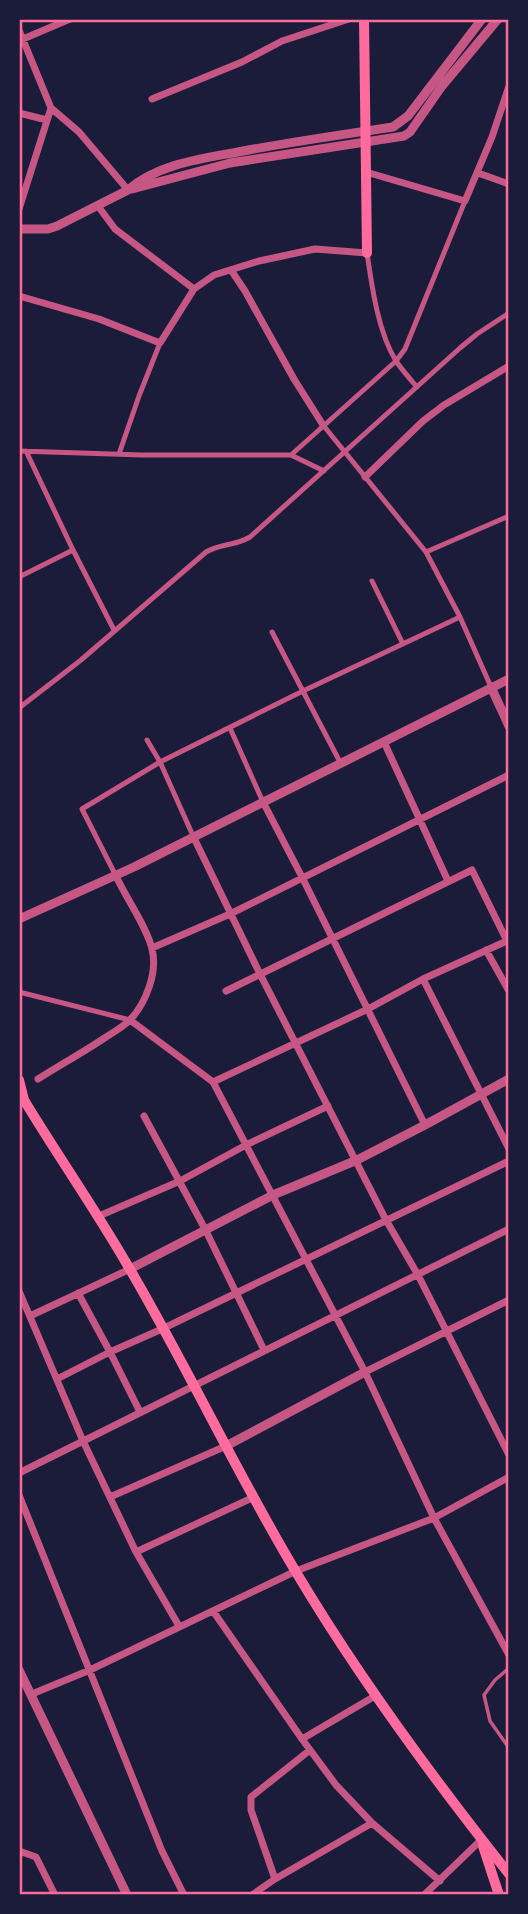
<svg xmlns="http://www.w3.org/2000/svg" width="528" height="1914" viewBox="0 0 528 1914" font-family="Inter,sans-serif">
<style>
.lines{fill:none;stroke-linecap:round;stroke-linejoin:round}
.service{stroke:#c65784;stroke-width:3.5}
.pedestrian{stroke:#c65784;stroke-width:5}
.minor{stroke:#c65784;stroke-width:7}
.tertiary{stroke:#c65784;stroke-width:9}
.secondary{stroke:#ff6b9d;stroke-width:10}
.primary{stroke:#ff6b9d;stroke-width:10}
.neatline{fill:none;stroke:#ff6b9d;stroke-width:2.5}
</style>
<rect width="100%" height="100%" fill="#1b1b3a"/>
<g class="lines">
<path class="service" d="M509 1668 495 1680 484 1695 490 1721 509 1748"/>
<path class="pedestrian" d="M367 253C372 287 378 332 396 361 402 370 410 379 417 387
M323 425 426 552 460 617 491 687
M19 451 142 455H291L324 471
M26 451 73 550 114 630
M119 454 139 396 160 343
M291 455 396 361 405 349 465 201
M426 552 509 516
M19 577 73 550
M372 581 403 644
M272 632 341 764
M19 708 81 660 206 552C222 543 235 546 250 537L460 348 477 334 509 313
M230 728 263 802
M147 740 160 762 194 838
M116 876 82 809 160 762 303 691 460 617
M19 992 130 1020"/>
<path class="minor" d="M19 30 51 108 79 132 128 190
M23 39 70 19
M152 99 242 62 282 41 349 19
M19 113 47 120
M366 172 465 201 492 137 509 86
M478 173 509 184
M98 206 115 229 194 289
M19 209 51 108
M231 270 245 291 294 379 323 425
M19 296 99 319 160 343 194 289 214 275 259 261 315 249 367 253
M365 477 423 421 444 405 509 366
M384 742 448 881
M263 802 302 877 425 1125
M194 838 260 974 386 1220 418 1275 509 1455
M152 948 230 914 509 775
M486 950 509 991
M423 979 509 1149
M226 991 472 870 507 941
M130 1020 213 1082 365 1372 434 1518 509 1655
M38 1079C60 1065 82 1053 103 1039 112 1033 123 1027 130 1020 146 1003 158 972 152 949 147 927 126 898 116 876
M213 1082 368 1009 423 979 509 940
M144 1116 205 1229 264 1350
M99 1216 180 1181 246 1145 328 1106
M19 1291 83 1441 136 1552 179 1626
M78 1293 110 1352 140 1412
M30 1316 130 1269
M365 1372 509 1300
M57 1379 110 1352 162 1329 509 1161
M19 1473 509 1229
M19 1495 162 1851 184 1895
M110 1497 226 1446
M136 1552 254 1497
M213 1611 302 1739 336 1785 372 1823 440 1881
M32 1694 90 1670 296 1571 434 1518 509 1477
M302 1739 375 1696
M19 1851 36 1857 55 1895
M275 1879 251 1810V1797L310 1750
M252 1895 275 1879 372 1823
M424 1895 481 1840"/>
<path class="tertiary" d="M132 189 230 163 404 136 410 132 442 86 498 19
M19 229H48L57 226 128 190C158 164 200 159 238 152 290 142 341 135 393 127L408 116 482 19
M491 687 509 726
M19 919 134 867 509 679
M130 1269 273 1195 357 1160 425 1125 509 1079
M226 1446 365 1372
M19 1670 127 1895"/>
<path class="secondary" d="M364 19 367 253"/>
<path class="primary" d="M19 1080 24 1100
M19 1095 24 1100C58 1156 95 1209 128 1266 187 1366 236 1472 296 1572 359 1678 432 1777 509 1874
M483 1846 499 1895"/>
</g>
<rect width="528" height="1914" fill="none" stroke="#1b1b3a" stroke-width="42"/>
<rect x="21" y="21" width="486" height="1872" class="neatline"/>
</svg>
